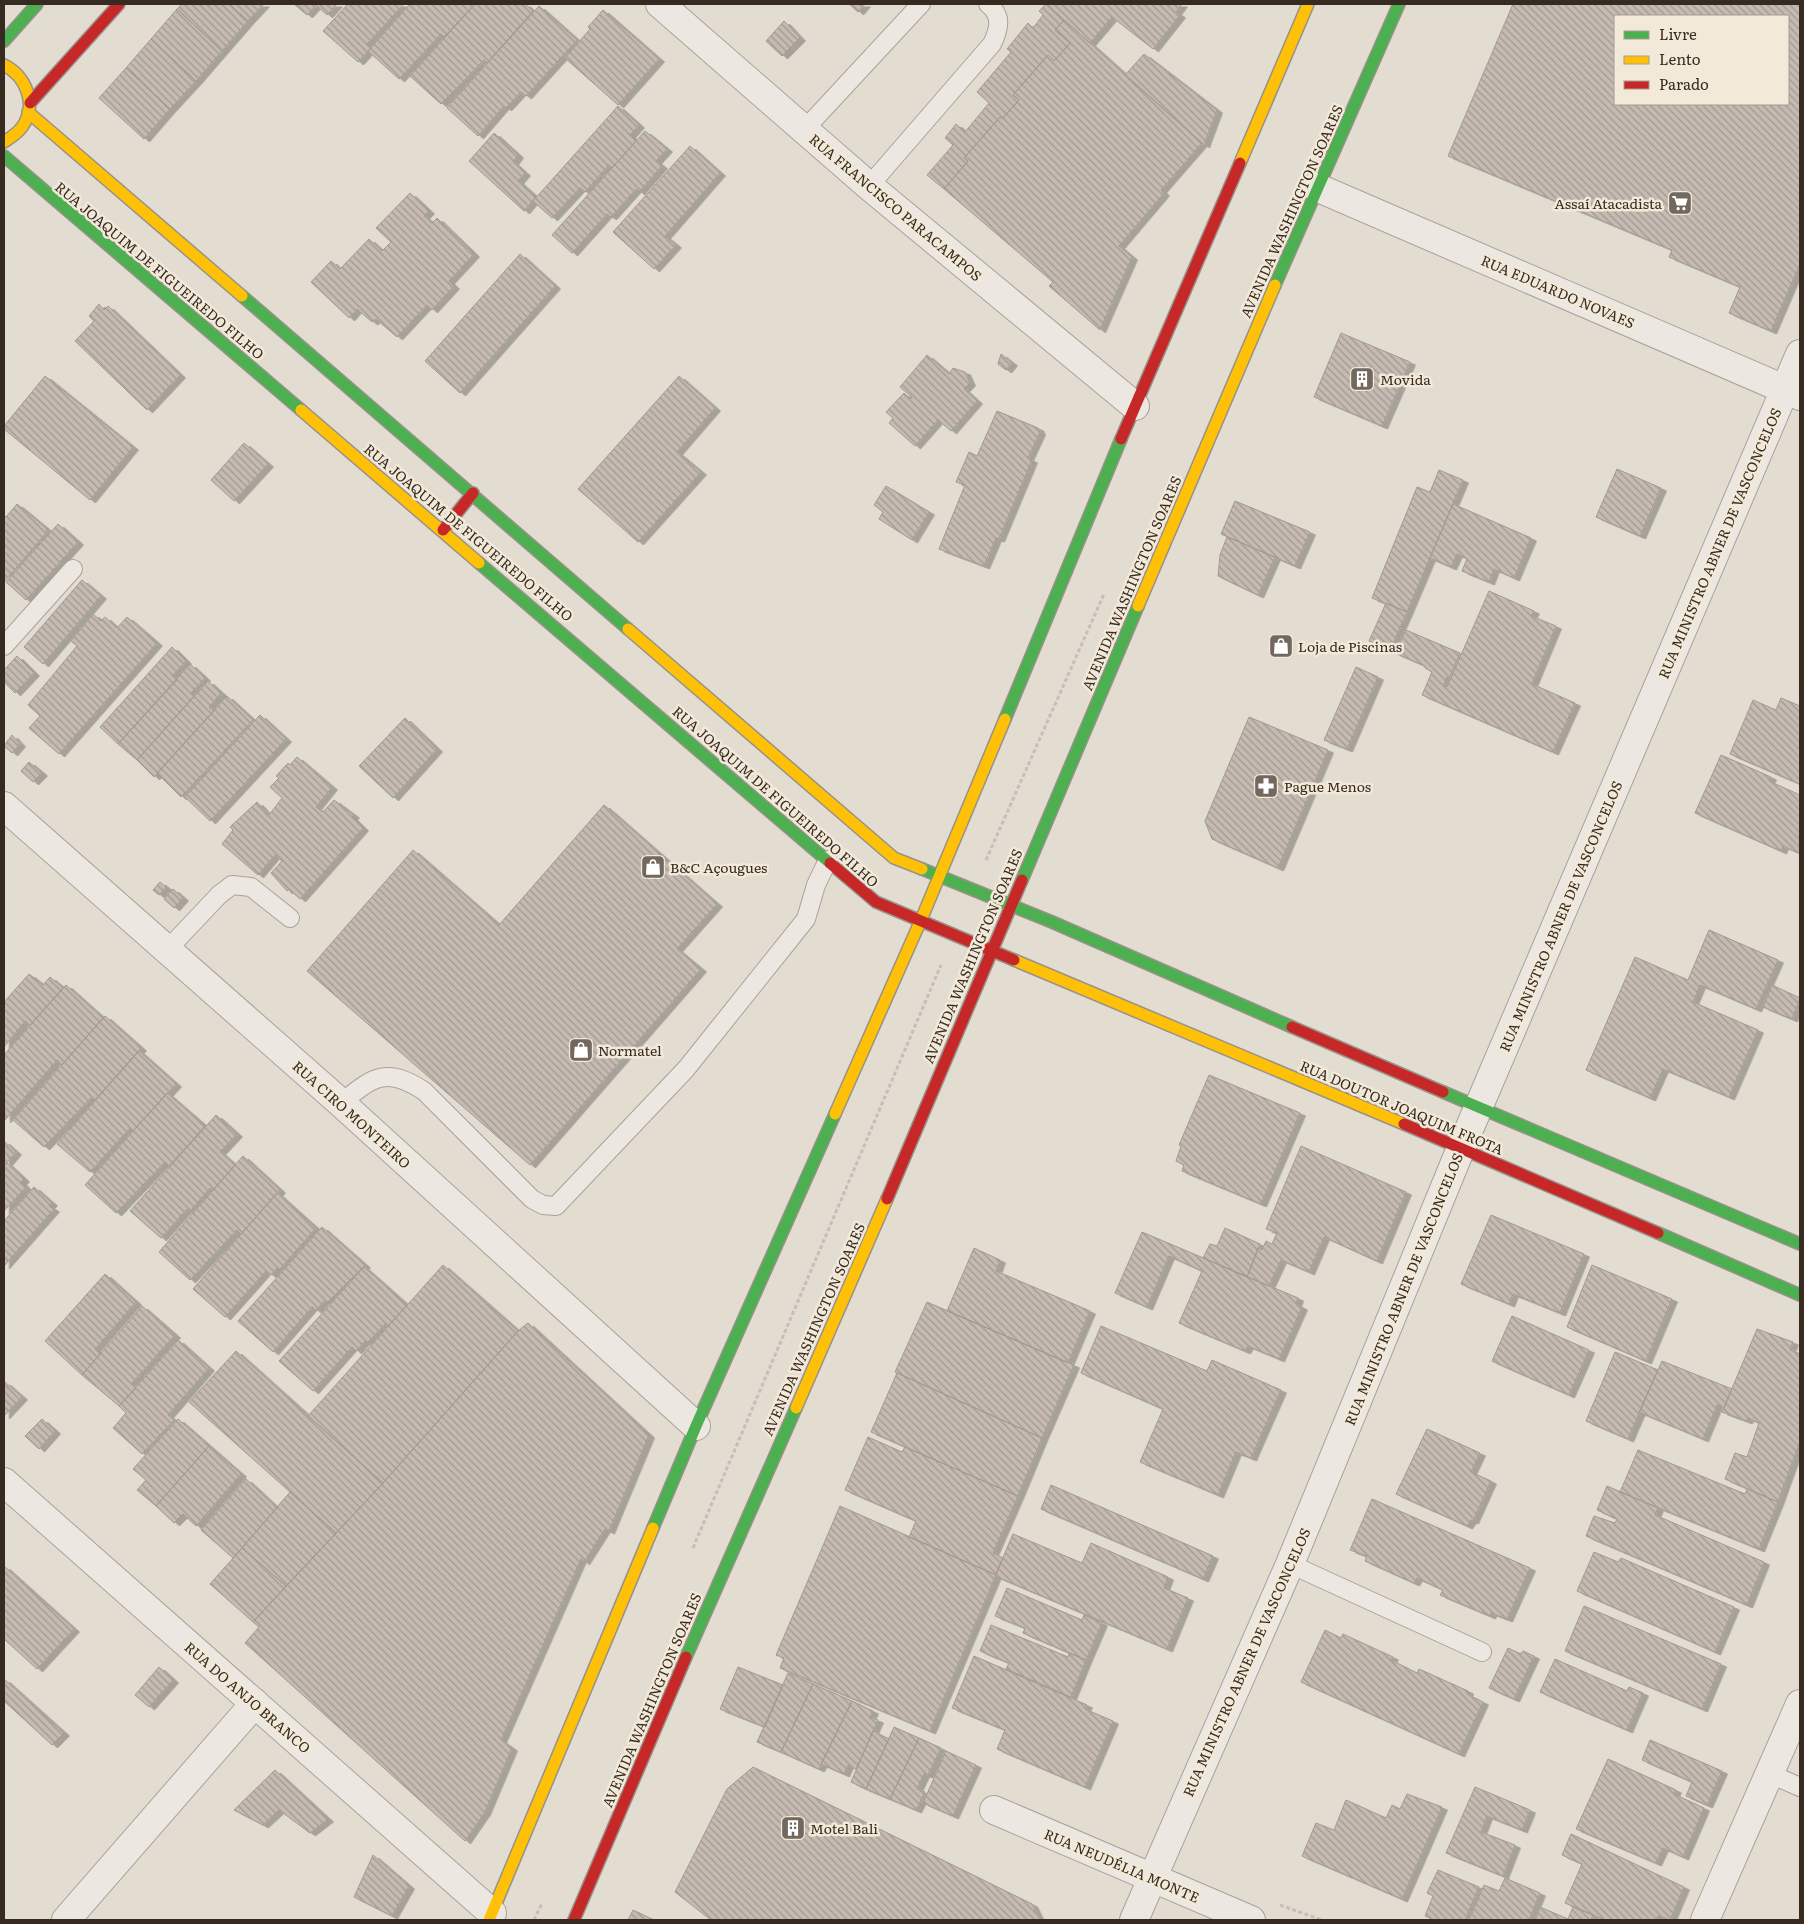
<svg xmlns="http://www.w3.org/2000/svg" width="1804" height="1924" viewBox="0 0 1804 1924" font-family="Literata,serif">
<style>
.building{fill:url(#building-back-hatch);stroke:#a39990;fill-rule:evenodd;filter:url(#shadow)}
.lines{fill:none;stroke-linecap:round;stroke-linejoin:round}
.lane-casing{stroke:#a8a299;stroke-width:20}
.street-casing{stroke:#a8a299;stroke-width:30}
.fast-casing{stroke:#989189;stroke-width:14}
.slow-casing{stroke:#989189;stroke-width:14}
.jam-casing{stroke:#989189;stroke-width:14}
.path{stroke:#c4bfb8;stroke-width:3;stroke-dasharray:4 2.5;stroke-linecap:butt}
.lane{stroke:#ece8e1;stroke-width:18}
.street{stroke:#ece8e1;stroke-width:28}
.fast{stroke:#4caf50;stroke-width:11}
.slow{stroke:#ffc107;stroke-width:11}
.jam{stroke:#c62828;stroke-width:11}
.labels{text-anchor:middle;dominant-baseline:central;stroke-width:5;stroke-linejoin:round;paint-order:stroke}
.poi-label{font-size:14px;fill:#372a21;stroke:#f2e9d8;text-anchor:start}
.street-label{font-size:14px;fill:#372a21;stroke:#f2e9d8}
</style>
<defs>
<pattern id="building-back-hatch" width="6" height="6" patternUnits="userSpaceOnUse" patternTransform="scale(1.25)"><rect width="6" height="6" fill="#c6bbb2"/><path d="M-1 5l2 2M0 0l6 6M5-1l2 2" fill="none" stroke="#a29890"/></pattern>
<filter id="shadow"><feDropShadow dx="5.5" dy="3" stdDeviation="0" flood-color="#0004"/></filter>
</defs>
<rect width="100%" height="100%" fill="#e2dcd1"/>
<path class="building" d="M182 4H229L248 21 222 51 177 9Z
M229 4H264L248 21Z
M294 4H337L327 15 316 5 307 15Z
M348 4H404L367 44 371 48 358 62 323 31Z
M475 4H525L533 11 487 63 484 60 441 104 410 76Z
M475 4 444 37 441 34 399 79 368 51 410 4Z
M849 4H865L858 12Z
M1046 4H1182L1176 12 1180 15 1153 49 1112 17 1090 43Z
M1046 4 1064 20 1055 30 1070 43 1054 61 1048 55 1013 95 1019 100 1002 119 1000 117 964 158 968 161 944 189 927 175 953 145 945 138 956 124 965 132 989 103 977 92 1011 52 1007 49 1028 23 1033 28 1043 15 1039 11Z
M1513 4H1800V264L1771 331 1729 313 1740 287 1669 257 1672 250 1448 156ZM1615 16H1788V104H1615Z
M539 6 577 40 526 96 521 92 506 108 504 106 478 136 447 108Z
M177 9 222 51 196 81 151 39Z
M603 10 659 59 618 105 565 58 590 29 588 27Z
M1064 20 1202 143 1161 190 1164 193 1119 246 1132 257 1100 330 1049 286 1053 282 944 189 968 161 964 158 1000 117 1002 119 1019 100 1013 95 1048 55 1054 61 1070 43 1055 30Z
M784 21 800 38 782 56 766 41Z
M151 39 196 81 170 109 126 68Z
M1144 54 1217 110 1204 145 1125 75Z
M126 68 170 109 144 139 99 98Z
M618 106 639 125 630 135 636 141 612 168 609 165 585 192 580 188 552 218 533 201Z
M645 131 667 149 656 161 662 166 639 192 636 189 611 217 607 214 572 253 552 235Z
M494 133 518 155 513 162 525 173 518 181 536 197 524 211 469 161Z
M690 146 720 173 665 236 676 245 654 269 613 232Z
M410 193 429 211 424 216 432 223 437 218 474 254 449 281 454 286 432 310 427 305 397 337 376 319 372 322 357 309 349 318 311 282 331 261 340 269 369 239 382 251 391 242 376 228Z
M520 254 555 286 460 393 425 361Z
M99 304 104 310 108 306 180 375 147 410 75 341 94 321 89 316Z
M1341 333 1410 362 1382 426 1314 397Z
M1001 354 1012 363 1006 370 998 364Z
M927 355 949 374 953 368 965 372 970 383 964 389 977 401 951 431 938 420 915 446 889 423 893 418 886 412 904 393 911 399 912 397 900 387Z
M45 376 133 447 90 500 4 429V426Z
M679 376 715 408 677 452 701 472 638 542 578 489Z
M997 411 1038 428 1040 432 1028 458 1032 460 999 539 996 538 984 566 939 549 965 485 956 482 969 452 977 456Z
M244 443 268 464 234 501 211 480Z
M1617 469 1661 488 1640 536 1596 517Z
M1439 470 1463 480 1407 612 1372 598 1417 487 1430 492Z
M886 486 929 512 912 540 879 519 883 512 874 505Z
M1235 501 1310 532 1295 566 1221 534Z
M17 504 46 528 47 532 4 582V515L6 517Z
M1453 504 1531 538 1514 578 1494 569 1489 582 1462 571 1467 559 1457 554 1451 567 1430 558Z
M58 524 78 542 26 600 6 582Z
M1227 537 1275 557 1258 595 1218 576 1220 555Z
M82 580 101 596 43 664 24 647Z
M1489 591 1534 611 1531 616 1556 626 1532 684 1575 703 1553 752 1422 695 1432 672 1425 668V666L1395 653 1406 630 1460 653 1449 679 1447 677 1443 686 1447 687Z
M1386 603 1407 612 1390 650 1369 641Z
M93 614 101 621 105 617 117 628 127 617 157 643 59 754 29 728 40 716 28 705 77 646 71 641Z
M172 647 186 661 172 676 177 680 118 744 100 727Z
M17 656 34 673 15 693 4 682V670Z
M190 664 205 678 191 693 194 696 137 760 118 744Z
M1356 667 1378 677 1347 749 1324 740Z
M208 681 221 693 209 707 214 711 154 777 137 760Z
M227 696 253 720 181 797 157 773Z
M1781 698 1800 706V784L1730 754 1753 700 1776 710Z
M260 715 286 739 210 821 185 797Z
M1249 717 1328 750 1278 868 1212 839 1205 821Z
M405 718 437 749 393 798 359 766Z
M12 735 20 744 12 753 4 746Z
M1721 755 1771 777 1769 781 1800 795 1799 853 1783 846 1781 851 1695 813Z
M297 757 332 787 316 807 323 812 334 800 354 815 352 817 363 828 300 899 289 889 287 891 271 873 282 861 275 855 258 875 222 844 233 830 230 827 257 802 269 815 282 798 270 787 279 778 276 776 288 763 290 765Z
M29 762 42 773 33 782 21 771Z
M604 805 717 904 677 949 701 969 530 1165 307 971 413 850 499 925Z
M160 882 166 887 159 895 153 890Z
M173 889 183 898 174 908 164 899Z
M1709 930 1778 960 1756 1009 1700 985 1693 1002 1758 1030 1729 1097 1663 1069 1650 1098 1586 1070 1635 957 1688 980Z
M29 974 43 985 50 977 63 988 30 1025 25 1021 4 1047V1002Z
M66 985 103 1018 62 1065 57 1060 5 1120 4 1055Z
M1772 985 1800 998 1792 1019 1763 1007Z
M105 1016 141 1048 94 1101 91 1098 44 1147 13 1120Z
M139 1051 176 1084 133 1131 130 1128 90 1172 57 1144Z
M1209 1075 1300 1113 1261 1204 1182 1171 1184 1165 1176 1161 1181 1146 1179 1145Z
M167 1093 205 1126 169 1166 165 1162 116 1213 85 1185Z
M216 1115 237 1134 220 1152 235 1165 213 1190 210 1188 190 1211 187 1209 161 1238 130 1211Z
M4 1141 16 1152 4 1166Z
M1301 1146 1406 1192 1377 1261 1324 1237 1309 1272 1281 1260 1269 1286 1247 1277 1258 1248 1262 1250 1266 1241 1272 1244 1277 1233 1266 1229Z
M243 1156 280 1190 241 1234 237 1230 190 1280 159 1252Z
M7 1163 24 1179 21 1182 26 1187 4 1211V1166Z
M34 1187 52 1203 49 1206 54 1209 4 1266V1221Z
M277 1193 316 1228 279 1270 277 1268 271 1275 266 1271 225 1317 193 1289Z
M1491 1215 1584 1254 1560 1313 1513 1294 1509 1304 1461 1284Z
M322 1227 365 1265 327 1303 325 1300 316 1310 312 1307 273 1352 238 1321Z
M1225 1228 1260 1244 1247 1277 1203 1258 1210 1244 1217 1246Z
M1142 1232 1298 1298 1296 1304 1302 1307 1279 1359 1248 1346 1245 1351 1179 1323 1202 1271 1169 1256 1147 1307 1115 1293Z
M974 1248 1000 1260 996 1271 1090 1311 1068 1363 947 1311Z
M443 1265 518 1331 383 1483 308 1416Z
M1592 1265 1672 1299 1646 1361 1567 1327Z
M364 1267 407 1305 388 1326 385 1324 367 1343 365 1341 356 1351 352 1347 313 1391 279 1361Z
M105 1274 136 1302 95 1349 100 1354 82 1375 45 1341Z
M927 1302 1074 1365 1042 1438 895 1372Z
M142 1306 175 1335 131 1384 136 1388 119 1406 82 1375Z
M1512 1316 1589 1350 1569 1395 1492 1361Z
M528 1323 649 1435 609 1531 605 1529 584 1562 581 1559 501 1740 512 1748 485 1812 465 1841 245 1643 259 1627 253 1622 383 1483 518 1331Z
M1101 1326 1207 1371 1212 1360 1281 1390 1251 1458 1236 1452 1218 1495 1140 1462 1163 1409 1081 1373Z
M1757 1329 1793 1342 1790 1350 1800 1354V1441L1778 1502 1725 1479 1735 1453 1747 1457 1759 1423 1748 1418 1747 1421 1722 1412Z
M178 1340 209 1368 168 1415 174 1420 142 1454 113 1428 126 1413 119 1406Z
M236 1351 383 1483 336 1533 189 1402Z
M1615 1352 1658 1370 1628 1439 1586 1421Z
M1662 1361 1732 1389 1724 1408 1717 1405 1703 1439 1639 1412Z
M897 1373 1042 1438 1018 1496 871 1432Z
M5 1382 22 1397 4 1416V1384Z
M42 1419 55 1431 39 1449 25 1436Z
M178 1419 209 1446 156 1506 137 1490 146 1480 133 1469Z
M1427 1429 1480 1453 1471 1472 1491 1481 1473 1521 1471 1520 1467 1526 1396 1494Z
M868 1437 902 1452 905 1447 1018 1496 993 1553 1003 1558 996 1575 909 1537 916 1521 845 1490Z
M209 1446 241 1474 196 1526 183 1514 174 1523 156 1506Z
M1638 1450 1745 1494 1747 1489 1778 1502 1759 1549 1620 1492Z
M246 1479 277 1508 233 1558 201 1530Z
M1051 1485 1213 1556 1203 1579 1041 1509Z
M1607 1486 1658 1508 1655 1515 1764 1562 1747 1605 1586 1536 1594 1516 1615 1523 1617 1519 1597 1510Z
M290 1492 336 1533 286 1586 242 1548Z
M1372 1499 1530 1568 1507 1619 1491 1613 1490 1616 1440 1595 1443 1590 1417 1578 1414 1583 1365 1561 1367 1556 1350 1550Z
M840 1506 996 1575 930 1731 780 1668 784 1658 776 1655Z
M1013 1534 1082 1563 1091 1543 1168 1577 1164 1588 1188 1598 1167 1649 995 1576Z
M242 1548 286 1586 253 1622 210 1584Z
M1594 1552 1618 1562 1621 1558 1734 1607 1715 1652 1577 1591Z
M4 1566 74 1629 37 1669 4 1639Z
M1007 1588 1082 1620 1084 1615 1102 1623 1086 1660 1023 1633 1025 1628 995 1616Z
M1584 1606 1721 1664 1702 1709 1565 1651Z
M991 1625 1068 1657 1069 1653 1086 1660 1071 1697 1006 1669 1009 1663 980 1651Z
M1325 1630 1341 1638 1343 1634 1393 1657 1391 1660 1417 1673 1419 1669 1468 1691 1467 1694 1483 1702 1459 1754 1301 1682Z
M1508 1648 1521 1654 1523 1651 1534 1656 1514 1699 1489 1688Z
M974 1656 1087 1705 1085 1709 1113 1721 1085 1787 997 1749 1005 1730 952 1708Z
M1555 1659 1627 1691 1629 1687 1643 1693 1627 1730 1540 1692Z
M159 1667 173 1680 149 1707 135 1695Z
M738 1667 783 1685 765 1727 720 1709Z
M788 1673 813 1684 781 1752 757 1742Z
M4 1679 64 1733 52 1745 4 1701Z
M813 1684 852 1701 819 1769 781 1752Z
M852 1701 873 1711 870 1717 878 1720 856 1769 848 1765 844 1774 821 1764Z
M894 1727 919 1738 890 1799 866 1789Z
M873 1731 889 1739 866 1789 851 1782Z
M919 1738 941 1748 928 1775 924 1774 917 1789 925 1792 916 1810 890 1799Z
M1650 1740 1722 1771 1707 1805 1686 1796 1692 1782 1642 1760Z
M946 1751 976 1765 953 1816 923 1803Z
M1608 1759 1676 1790 1674 1794 1704 1808 1683 1857 1663 1848 1656 1863 1576 1829Z
M753 1767 1032 1904 1040 1920H711L675 1892 727 1789Z
M275 1770 328 1819 310 1833 279 1810 263 1825 234 1810Z
M1475 1787 1530 1810 1522 1830 1487 1816 1481 1832 1515 1845 1503 1876 1446 1853Z
M1407 1794 1442 1807 1402 1899 1302 1856 1316 1823 1334 1830 1346 1800 1386 1818 1392 1805 1400 1809Z
M1571 1834 1684 1887 1670 1920 1658 1916 1656 1920H1605L1565 1903 1582 1864 1562 1855Z
M373 1855 409 1886 392 1916 354 1897Z
M1438 1870 1479 1887 1465 1920H1429L1430 1918 1425 1916 1433 1896 1427 1893Z
M1505 1878 1540 1893 1529 1920H1469L1484 1885 1499 1891Z
M1540 1907 1568 1919 1573 1907 1593 1915 1591 1920H1535Z
M633 1910 654 1920H628Z"/>
<g class="lines">
<defs>
<path id="lane" d="M804 130 921 4
M869 186 992 44C999 29 1003 16 988 4
M4 646 73 569
M167 950 219 895 232 885 251 887 290 918
M341 1103C373 1077 386 1066 424 1091L532 1199 543 1205 556 1206 686 1069 806 919 816 885 828 860
M1290 1564 1482 1652
M1770 1774 1800 1787"/>
<path id="street" d="M660 4 869 186 1135 406
M1316 187 1800 396
M4 806 341 1103 696 1426
M4 1482 492 1913
M994 1810 1251 1920
M66 1920 255 1703
M1134 1920 1290 1564 1461 1148 1800 354
M1705 1920 1800 1704"/>
<path id="fast" d="M4 41 37 4
M4 156 301 410
M1275 285 1399 4
M242 296 628 629
M479 563 830 863
M1005 719 1121 439
M922 869 1052 922 1292 1027
M1022 880 1138 606
M1443 1092 1800 1244
M1658 1233 1800 1295
M653 1528 696 1426 835 1114
M686 1657 796 1408"/>
<path id="slow" d="M4 65C26 76 38 105 22 127 17 134 10 138 4 142
M28 112 242 296
M1240 163 1308 4
M301 410 479 563
M1138 606 1275 285
M628 629 894 858 922 869
M1014 960 1404 1124
M835 1114 921 920 1005 719
M796 1408 887 1199
M489 1920 653 1528"/>
<path id="jam" d="M30 103 119 4
M1121 439 1240 163
M443 530 473 493
M830 863 876 902 1014 960
M1292 1027 1443 1092
M1404 1124 1658 1233
M887 1199 1022 880
M574 1920 686 1657"/>
</defs>
<use href="#lane" class="lane-casing"/>
<use href="#street" class="street-casing"/>
<use href="#fast" class="fast-casing"/>
<use href="#slow" class="slow-casing"/>
<use href="#jam" class="jam-casing"/>
<path class="path" d="M986 860 1104 594
M693 1548 941 965
M1280 1905 1322 1920
M534 1920 542 1903"/>
<use href="#lane" class="lane"/>
<use href="#street" class="street"/>
<use href="#fast" class="fast"/>
<use href="#slow" class="slow"/>
<use href="#jam" class="jam"/>
</g>
<defs>
<symbol id="supermarket-square" viewBox="-11 -11 22 22"><rect x="-9" y="-9" width="18" height="18" rx="4" fill="#73685f" stroke="#f2e9d8"/><path d="M-6-5.5h2.5l.6 2H6L4.5 2H-2.5L-4.4-4H-6ZM-1.5 3.2a1.3 1.3 0 1 0 .1 0ZM3 3.2a1.3 1.3 0 1 0 .1 0Z" fill="#fff"/></symbol>
<symbol id="building-square" viewBox="-11 -11 22 22"><rect x="-9" y="-9" width="18" height="18" rx="4" fill="#73685f" stroke="#f2e9d8"/><path d="M-4-6H4V6H1V3H-1V6H-4ZM-2.5-4.3h1.7v1.8h-1.7ZM.8-4.3h1.7v1.8H.8ZM-2.5-1h1.7V.8h-1.7ZM.8-1h1.7V.8H.8Z" fill="#fff"/></symbol>
<symbol id="shop-square" viewBox="-11 -11 22 22"><rect x="-9" y="-9" width="18" height="18" rx="4" fill="#73685f" stroke="#f2e9d8"/><path d="M-5-2.5h2.3a2.7 3.5 0 0 1 5.4 0H5L5.5 6h-11ZM-1.5-2.5h3a1.5 2.3 0 0 0-3 0Z" fill="#fff"/></symbol>
<symbol id="pharmacy-square" viewBox="-11 -11 22 22"><rect x="-9" y="-9" width="18" height="18" rx="4" fill="#73685f" stroke="#f2e9d8"/><path d="M-2-6h4v4h4v4h-4v4h-4v-4h-4v-4h4Z" fill="#fff"/></symbol>
</defs>
<g fill-rule="evenodd">
<use href="#supermarket-square" x="1666" y="189" width="28" height="28"/>
<use href="#building-square" x="1348" y="365" width="28" height="28"/>
<use href="#shop-square" x="1267" y="632" width="28" height="28"/>
<use href="#pharmacy-square" x="1252" y="772" width="28" height="28"/>
<use href="#shop-square" x="639" y="853" width="28" height="28"/>
<use href="#shop-square" x="567" y="1036" width="28" height="28"/>
<use href="#building-square" x="779" y="1814" width="28" height="28"/>
</g>
<g class="labels">
<g class="poi-label">
<text x="1662" y="203" text-anchor="end">Assaí Atacadista</text>
<text x="1380" y="379">Movida</text>
<text x="1298" y="646">Loja de Piscinas</text>
<text x="1284" y="786">Pague Menos</text>
<text x="670" y="867">B&amp;C Açougues</text>
<text x="598" y="1050">Normatel</text>
<text x="810" y="1828">Motel Bali</text>
</g>
<g class="street-label">
<text transform="translate(896 207) rotate(40)">RUA FRANCISCO PARACAMPOS</text>
<text transform="translate(1291 211) rotate(-66)">AVENIDA WASHINGTON SOARES</text>
<text transform="translate(160 270) rotate(40)">RUA JOAQUIM DE FIGUEIREDO FILHO</text>
<text transform="translate(1558 291) rotate(23)">RUA EDUARDO NOVAES</text>
<text transform="translate(469 532) rotate(40)">RUA JOAQUIM DE FIGUEIREDO FILHO</text>
<text transform="translate(1719 543) rotate(-67)">RUA MINISTRO ABNER DE VASCONCELOS</text>
<text transform="translate(1131 583) rotate(-67)">AVENIDA WASHINGTON SOARES</text>
<text transform="translate(776 796) rotate(41)">RUA JOAQUIM DE FIGUEIREDO FILHO</text>
<text transform="translate(1560 916) rotate(-67)">RUA MINISTRO ABNER DE VASCONCELOS</text>
<text transform="translate(972 956) rotate(-67)">AVENIDA WASHINGTON SOARES</text>
<text transform="translate(1402 1107) rotate(23)">RUA DOUTOR JOAQUIM FROTA</text>
<text transform="translate(352 1114) rotate(42)">RUA CIRO MONTEIRO</text>
<text transform="translate(1403 1289) rotate(-68)">RUA MINISTRO ABNER DE VASCONCELOS</text>
<text transform="translate(813 1329) rotate(-66)">AVENIDA WASHINGTON SOARES</text>
<text transform="translate(1246 1662) rotate(-66)">RUA MINISTRO ABNER DE VASCONCELOS</text>
<text transform="translate(248 1697) rotate(41)">RUA DO ANJO BRANCO</text>
<text transform="translate(651 1700) rotate(-67)">AVENIDA WASHINGTON SOARES</text>
<text transform="translate(1122 1865) rotate(23)">RUA NEUDÉLIA MONTE</text>
</g>
</g>
<rect width="1804" height="1924" fill="none" stroke="#372a21" stroke-width="10"/>
<rect x="1614" y="15" width="175" height="90" fill="#f2e9d8" stroke="#a79d8f"/>
<rect x="1624" y="31" width="25" height="8" fill="#4caf50" stroke="#a79d8f"/>
<text x="1659" y="40" font-size="15" fill="#372a21">Livre</text>
<rect x="1624" y="56" width="25" height="8" fill="#ffc107" stroke="#a79d8f"/>
<text x="1659" y="65" font-size="15" fill="#372a21">Lento</text>
<rect x="1624" y="81" width="25" height="8" fill="#c62828" stroke="#a79d8f"/>
<text x="1659" y="90" font-size="15" fill="#372a21">Parado</text>
</svg>
